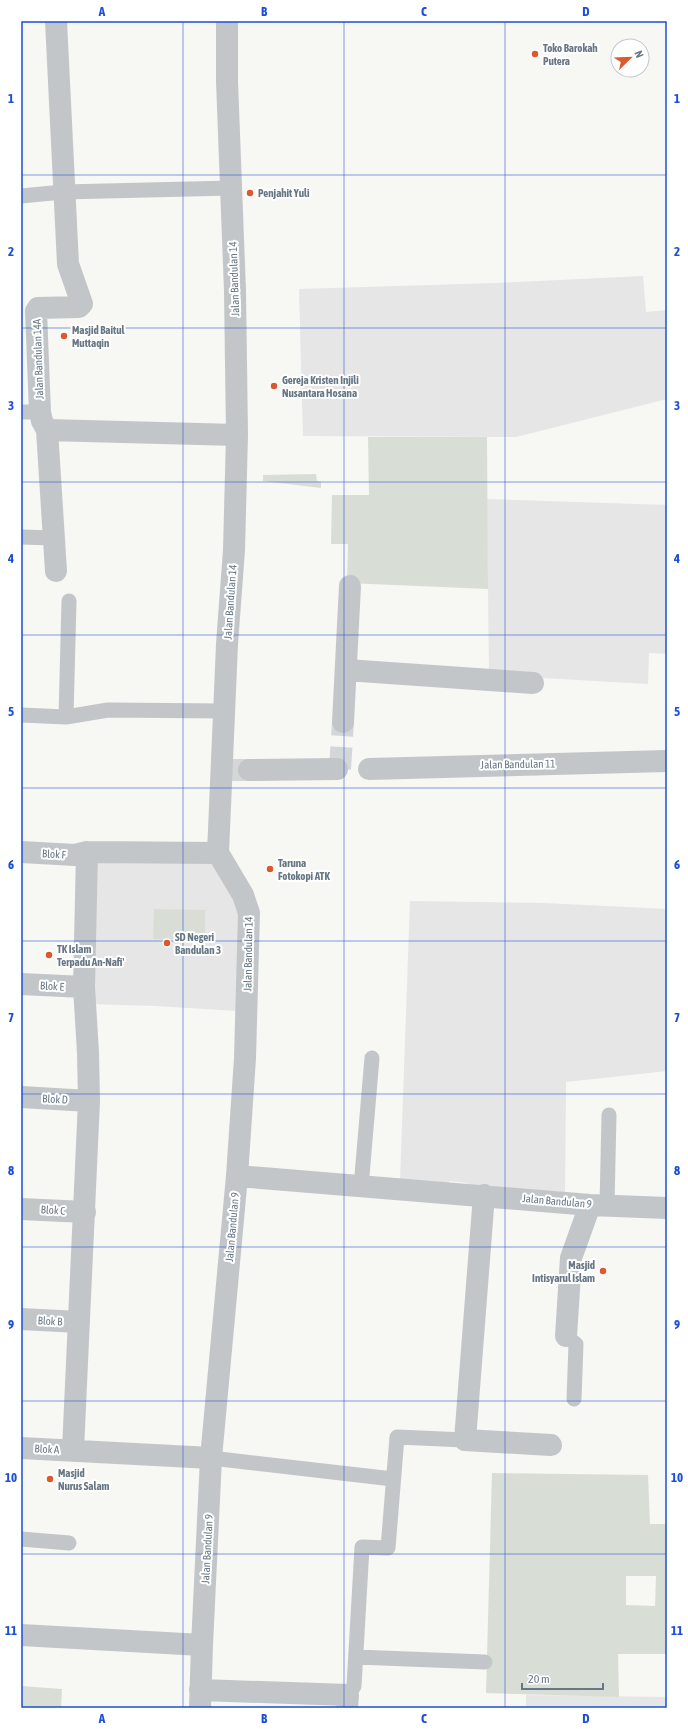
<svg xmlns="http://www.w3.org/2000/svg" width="688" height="1729" viewBox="0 0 688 1729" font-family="'Asap Condensed',sans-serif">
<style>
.built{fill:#e5e6e5}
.green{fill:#d8ded5;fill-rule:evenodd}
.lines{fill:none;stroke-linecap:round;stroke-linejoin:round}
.minor-tunnel{stroke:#d3d7d8;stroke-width:22;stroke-dasharray:22 11;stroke-linecap:butt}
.service{stroke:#c2c6c9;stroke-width:15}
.minor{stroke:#c2c6c9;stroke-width:22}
.grid{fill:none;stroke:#1d4ed8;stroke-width:1;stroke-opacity:0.55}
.poi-dot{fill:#dc582f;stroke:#fff;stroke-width:1.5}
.labels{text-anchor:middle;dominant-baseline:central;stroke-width:4;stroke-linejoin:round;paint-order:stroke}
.poi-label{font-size:11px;font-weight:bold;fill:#677784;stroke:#fff;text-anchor:start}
.street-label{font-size:11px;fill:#677784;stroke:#fff}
.neatline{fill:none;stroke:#1d4ed8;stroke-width:1.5}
.grid-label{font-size:13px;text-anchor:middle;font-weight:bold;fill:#1d4ed8}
</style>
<rect width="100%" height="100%" fill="#f7f7f4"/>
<path class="built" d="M643 276 646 312 667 310V399L516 437 303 436 299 289 496 283Z
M487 499 667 505V654L649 653 648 684 489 675Z
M96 859 212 860 241 909 238 1011 155 1006 91 1004Z
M410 901 544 903 667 909V1071L566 1082 565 1192 469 1186 467 1183 450 1181 446 1185 400 1182Z
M526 1695 667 1697V1708H526Z"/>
<path class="green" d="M368 437H487L488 589 347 583 348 544H331L332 495H369Z
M316 474 317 481 321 482V488L263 481V475Z
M154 909 205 910V940L153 939Z
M492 1473 648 1475 650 1524H667V1654H618L619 1697 486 1693ZM626 1576H656L655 1606 626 1605Z
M21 1686 62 1689 61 1708H21Z"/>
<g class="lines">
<path class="minor-tunnel" d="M340 769 343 722
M230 770H249"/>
<path class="service" d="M21 196 63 192 232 188
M21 412H40
M21 537 54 538
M21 715 66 717 108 710 223 711
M66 717 69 601
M361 1187 372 1058
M607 1205 609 1115
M566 1336 576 1344 574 1399
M211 1458 393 1479
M21 1539 69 1543
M356 1657 485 1662
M348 1695 354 1686 362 1547 388 1548 397 1437 465 1440"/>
<path class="minor" d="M56 21 68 264 82 304 79 307 38 308 36 311 40 412 42 421 47 430 56 571
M47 430 237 435
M346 670 533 683
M343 722 350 586
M369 769 667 761
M249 770 337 769
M21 852 75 855 87 852 218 853
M21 984 84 987
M21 1097 89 1101
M237 1176 590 1205 667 1208
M484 1195 465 1440 551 1445
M21 1209 85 1212
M21 1319 79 1322
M566 1336 571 1258 590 1205
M21 1448 211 1458
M73 1450 89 1101 88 1053 84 987 87 852
M21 1635 202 1645
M200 1690 348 1695 347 1708
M200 1708 202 1645 211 1458 237 1176 245 1058 249 913 243 895 218 853 227 644 234 550 237 435 235 291 227 81V21"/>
</g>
<path class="grid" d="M183 21V1708M344 21V1708M505 21V1708M21 175H667M21 328H667M21 482H667M21 635H667M21 788H667M21 941H667M21 1094H667M21 1247H667M21 1401H667M21 1554H667"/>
<g class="poi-dot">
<circle cx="535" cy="54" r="4"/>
<circle cx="250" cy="193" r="4"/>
<circle cx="64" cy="336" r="4"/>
<circle cx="274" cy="386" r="4"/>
<circle cx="270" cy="869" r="4"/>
<circle cx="167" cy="943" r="4"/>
<circle cx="49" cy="955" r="4"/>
<circle cx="603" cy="1271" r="4"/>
<circle cx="50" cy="1479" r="4"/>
</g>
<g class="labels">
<g class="poi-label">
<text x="543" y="48">Toko Barokah<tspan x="543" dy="13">Putera</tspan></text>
<text x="258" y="193">Penjahit Yuli</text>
<text x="72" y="330">Masjid Baitul<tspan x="72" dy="13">Muttaqin</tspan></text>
<text x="282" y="380">Gereja Kristen Injili<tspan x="282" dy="13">Nusantara Hosana</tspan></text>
<text x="278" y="863">Taruna<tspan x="278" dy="13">Fotokopi ATK</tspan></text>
<text x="175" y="937">SD Negeri<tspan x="175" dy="13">Bandulan 3</tspan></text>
<text x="57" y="949">TK Islam<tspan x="57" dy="13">Terpadu An-Nafi'</tspan></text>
<text x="595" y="1265" text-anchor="end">Masjid<tspan x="595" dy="13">Intisyarul Islam</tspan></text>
<text x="58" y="1473">Masjid<tspan x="58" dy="13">Nurus Salam</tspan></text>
</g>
<g class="street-label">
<text transform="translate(234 279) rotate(-92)">Jalan Bandulan 14</text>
<text transform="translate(38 359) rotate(-92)">Jalan Bandulan 14A</text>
<text transform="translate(230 602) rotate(-86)">Jalan Bandulan 14</text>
<text transform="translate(518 764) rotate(-1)">Jalan Bandulan 11</text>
<text transform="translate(54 854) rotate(3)">Blok F</text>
<text transform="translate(248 954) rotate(-89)">Jalan Bandulan 14</text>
<text transform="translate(52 986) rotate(3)">Blok E</text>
<text transform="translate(55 1099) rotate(3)">Blok D</text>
<text transform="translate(557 1201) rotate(5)">Jalan Bandulan 9</text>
<text transform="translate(53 1210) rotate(3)">Blok C</text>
<text transform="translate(232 1227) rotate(-85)">Jalan Bandulan 9</text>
<text transform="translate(50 1321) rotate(3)">Blok B</text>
<text transform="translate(47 1449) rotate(3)">Blok A</text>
<text transform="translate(207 1549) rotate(-87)">Jalan Bandulan 9</text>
</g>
</g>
<rect width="688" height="1729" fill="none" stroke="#ffffff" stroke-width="44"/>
<g transform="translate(630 58) rotate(67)"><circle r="19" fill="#ffffff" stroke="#c2c9ce"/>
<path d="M0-3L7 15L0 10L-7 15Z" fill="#dc582f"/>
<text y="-6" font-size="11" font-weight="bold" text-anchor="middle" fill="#677784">N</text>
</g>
<path d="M522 1683v6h81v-6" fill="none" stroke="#677784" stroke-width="2"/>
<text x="528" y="1683" font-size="12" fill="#677784" stroke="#ffffff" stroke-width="3" paint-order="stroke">20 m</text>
<rect x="22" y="22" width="644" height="1685" class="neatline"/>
<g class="grid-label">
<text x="102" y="16">A</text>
<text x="264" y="16">B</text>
<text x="424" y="16">C</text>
<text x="586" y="16">D</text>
<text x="11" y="103">1</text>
<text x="677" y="103">1</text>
<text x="11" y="256">2</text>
<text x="677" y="256">2</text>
<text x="11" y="410">3</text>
<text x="677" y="410">3</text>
<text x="11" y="563">4</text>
<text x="677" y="563">4</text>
<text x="11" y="716">5</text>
<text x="677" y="716">5</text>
<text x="11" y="869">6</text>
<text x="677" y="869">6</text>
<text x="11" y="1022">7</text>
<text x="677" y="1022">7</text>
<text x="11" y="1175">8</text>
<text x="677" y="1175">8</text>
<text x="11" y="1329">9</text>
<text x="677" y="1329">9</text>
<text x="11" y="1482">10</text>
<text x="677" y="1482">10</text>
<text x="11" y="1635">11</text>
<text x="677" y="1635">11</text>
<text x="102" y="1723">A</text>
<text x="264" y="1723">B</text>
<text x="424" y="1723">C</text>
<text x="586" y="1723">D</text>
</g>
</svg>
